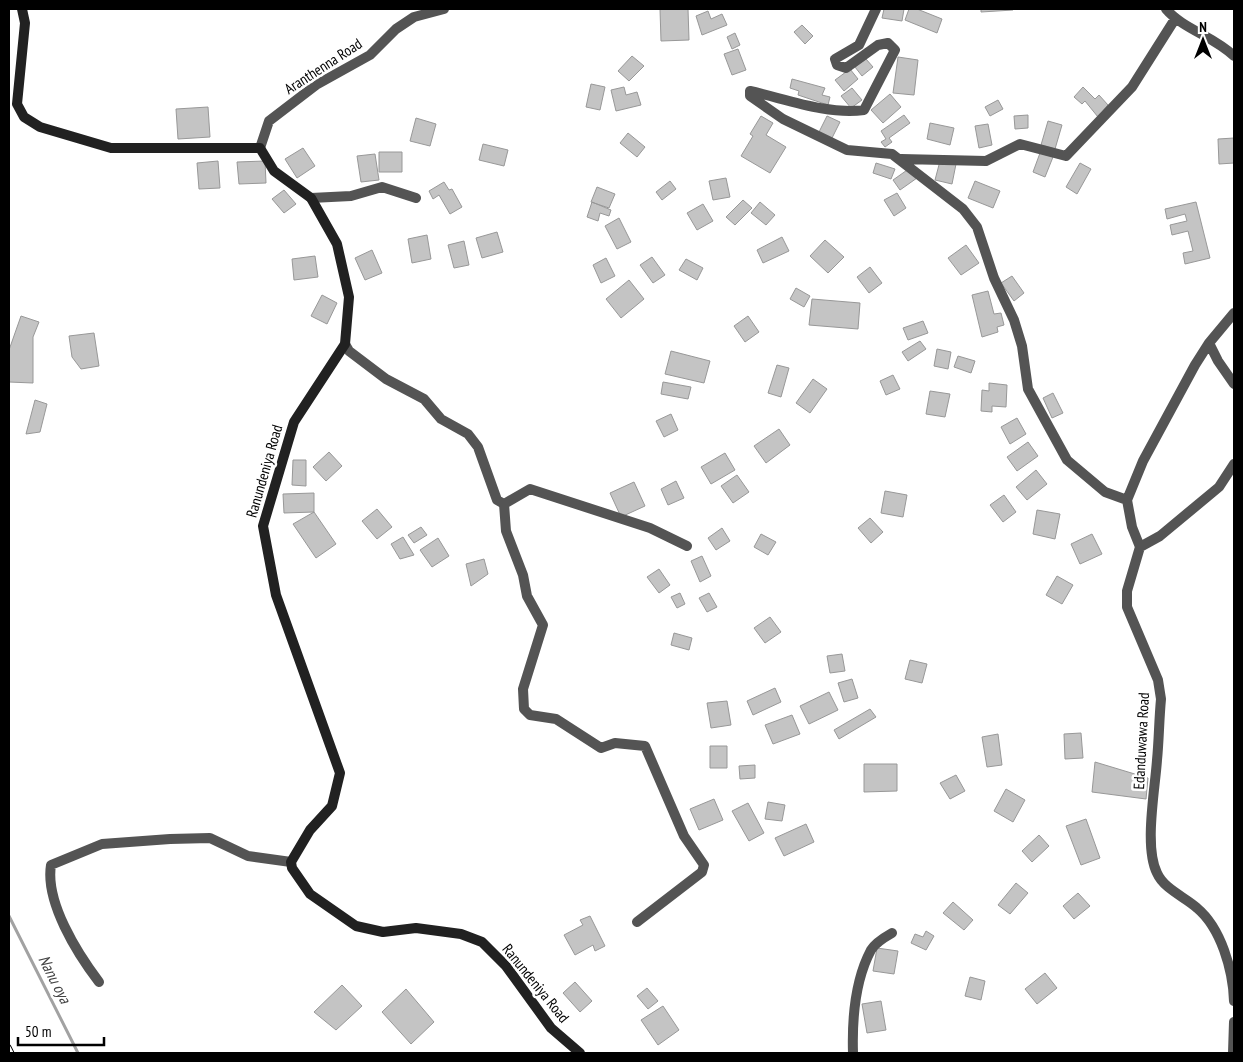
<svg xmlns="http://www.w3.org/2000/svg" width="1243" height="1062" viewBox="0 0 1243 1062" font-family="'PT Sans Narrow',sans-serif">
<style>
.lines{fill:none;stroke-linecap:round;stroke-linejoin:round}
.stream{stroke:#a2a2a2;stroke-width:3}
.building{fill:#c4c4c4;stroke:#989898}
.minor{stroke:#545454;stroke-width:10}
.secondary{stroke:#212121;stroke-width:10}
.rail-casing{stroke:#000;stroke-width:5}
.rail{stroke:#fff;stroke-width:3;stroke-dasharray:9;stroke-linecap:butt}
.labels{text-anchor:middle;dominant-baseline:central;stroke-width:5;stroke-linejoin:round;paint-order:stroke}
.street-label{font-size:15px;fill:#000;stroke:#fff}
.water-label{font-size:16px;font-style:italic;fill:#434343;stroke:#fff}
</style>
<rect width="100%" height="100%" fill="#fff"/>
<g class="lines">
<path class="stream" d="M9 916 78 1053"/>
</g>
<path class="building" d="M660 9H688L689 40 661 41Z
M884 9H904L902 21 882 18Z
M909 9H917L942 19 937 33 905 20Z
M981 9H1013V10L981 12Z
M708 11 711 19 722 14 727 25 702 35 696 16Z
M802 25 813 36 805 44 794 32Z
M735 33 740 45 732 49 727 37Z
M738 49 746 70 732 75 724 54Z
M632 56 644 66 629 81 618 71Z
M898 57 918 60 914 95 893 93Z
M866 59 873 67 862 76 855 67Z
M850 69 858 79 844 91 835 80Z
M792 79 825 88 822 95 830 97 828 105 798 95 799 91 790 88Z
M591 84 605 87 600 110 586 107Z
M624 87 626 95 637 92 641 105 616 111 611 90Z
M1083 87 1095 99 1099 95 1108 105 1098 117 1085 101 1082 104 1074 97Z
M852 88 862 100 851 108 841 96Z
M890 94 901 107 883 123 871 110Z
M998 100 1003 109 990 116 985 107Z
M208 107 210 137 178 139 176 109Z
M904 115 910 123 889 138 892 142 885 147 881 142 886 139 881 131Z
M1028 115V128L1015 129 1014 116Z
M761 116 773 123 766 135 786 147 770 173 741 156 753 136 750 134Z
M827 116 840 122 831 140 818 134Z
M416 118 436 124 430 146 410 141Z
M1048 121 1062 125 1055 149 1041 145Z
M930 123 954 128 950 145 927 139Z
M988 124 992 145 979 148 975 126Z
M628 133 645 147 637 157 620 143Z
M1234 138V163L1219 164 1218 139Z
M483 144 508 150 504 166 479 160Z
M303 148 315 166 297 178 285 159Z
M379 152H402V172H379Z
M1040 153 1053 157 1045 177 1033 172Z
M375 154 379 180 361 182 357 156Z
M218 161 220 188 199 189 197 163Z
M265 161 266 183 239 184 237 162Z
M940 161 956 164 952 184 935 180Z
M876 163 895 169 891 179 873 173Z
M1080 163 1091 169 1077 194 1066 187Z
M910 168 917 178 900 190 893 180Z
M726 178 730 197 713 200 709 181Z
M670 181 676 189 662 200 656 192Z
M975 181 1000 191 993 208 968 198Z
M444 182 449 190 452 189 462 207 450 214 439 195 433 199 429 191Z
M597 187 615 194 609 208 591 202Z
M284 190 296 204 284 213 272 199Z
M897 193 906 208 894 216 884 200Z
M743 200 752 208 735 225 726 217Z
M592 202 611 210 609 216 600 213 598 221 587 217Z
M760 202 775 215 766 225 751 213Z
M1196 202 1210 258 1185 264 1183 253 1193 251 1188 231 1172 235 1170 225 1187 221 1185 214 1167 219 1165 209Z
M703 204 713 221 697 230 687 213Z
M619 218 631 242 617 249 605 226Z
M497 232 503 252 482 258 476 238Z
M427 235 431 259 412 263 408 239Z
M782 237 789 251 763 263 757 250Z
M825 240 844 257 828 273 810 256Z
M464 241 469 265 454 268 448 245Z
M966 245 979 263 961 275 948 258Z
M372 250 382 273 365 280 355 258Z
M315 256 318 277 294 280 292 259Z
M652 257 665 275 653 283 640 265Z
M606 258 615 276 601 283 593 265Z
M686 259 703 268 697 280 679 270Z
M870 267 882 283 869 293 857 277Z
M1012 276 1024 293 1014 301 1001 283Z
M629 280 644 299 621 318 606 299Z
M796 288 810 296 804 307 790 299Z
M988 291 994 314 1001 313 1004 325 997 327 998 332 982 337 972 295Z
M322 295 337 303 327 324 311 316Z
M812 299 860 303 858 329 809 325Z
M21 316 39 322 33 337V383L9 382V350Z
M748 316 759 332 745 342 734 326Z
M923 321 928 333 908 340 903 328Z
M94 333 99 366 81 369 72 357 69 336Z
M920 341 926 349 908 361 902 352Z
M937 349 951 352 948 369 934 366Z
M671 351 710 361 704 383 665 374Z
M958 356 975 361 971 373 954 367Z
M777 365 789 368 781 397 768 393Z
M893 375 900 389 886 395 880 381Z
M813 379 827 389 810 413 796 403Z
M663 382 691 387 688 399 661 394Z
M989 383 1007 385 1006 407 992 406V412L981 411 982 390 989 391Z
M930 391 950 394 945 417 926 414Z
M1053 393 1063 413 1052 418 1043 398Z
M35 400 47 404 40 432 26 434Z
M671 414 678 430 664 437 656 421Z
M1017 418 1026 434 1010 444 1001 427Z
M779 429 790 445 766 463 754 446Z
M1028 442 1038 456 1017 471 1007 457Z
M329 452 342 466 326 481 313 467Z
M725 453 735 470 711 484 701 467Z
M293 460H306V486L292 485Z
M1036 470 1047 484 1027 500 1016 487Z
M737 475 749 492 733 503 721 486Z
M676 481 684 498 668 505 661 489Z
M634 482 645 506 621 517 610 493Z
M885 491 907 495 903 517 881 513Z
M314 493V512L284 513 283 494Z
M1004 495 1016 512 1003 522 990 505Z
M377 509 392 527 377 539 362 521Z
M1037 510 1060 514 1055 539 1033 534Z
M314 512 336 544 316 558 293 524Z
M870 518 883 532 871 543 858 528Z
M421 527 427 535 414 543 408 535Z
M722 528 730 541 716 550 708 538Z
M761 534 776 542 768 555 754 547Z
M1092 534 1102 554 1080 564 1071 544Z
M403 537 414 555 400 559 391 544Z
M438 538 449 556 432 567 420 550Z
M702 556 711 576 700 582 691 561Z
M484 559 488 574 471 586 466 564Z
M659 569 670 585 659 593 647 577Z
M1057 576 1073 585 1062 604 1046 595Z
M680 593 685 604 677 608 671 597Z
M709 593 717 607 707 612 699 598Z
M770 617 781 632 765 643 754 628Z
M674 633 692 638 689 650 671 645Z
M842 654 845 671 830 673 827 656Z
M910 660 927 664 922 683 905 679Z
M852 679 858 698 844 702 838 683Z
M775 688 781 702 753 715 747 701Z
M829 692 838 710 809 724 800 706Z
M727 701 731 725 711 728 707 703Z
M870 709 876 717 839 739 834 730Z
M792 715 800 734 773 744 765 725Z
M1081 733 1083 758 1065 759 1064 734Z
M998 734 1002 765 987 767 982 737Z
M710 746H727V768H710Z
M1095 762 1148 778 1146 799 1092 792Z
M864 764H897V791L864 792Z
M755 765V778L740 779 739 766Z
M956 775 965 791 950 799 940 783Z
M1006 789 1025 800 1013 822 994 811Z
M714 799 723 820 699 830 690 809Z
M768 802 785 805 782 821 765 819Z
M748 803 764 833 749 841 732 811Z
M1086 819 1100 858 1081 865 1066 826Z
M806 824 814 842 784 856 775 838Z
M1039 835 1049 846 1032 862 1022 851Z
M1016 883 1028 893 1010 914 998 905Z
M1078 893 1090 906 1074 919 1063 906Z
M953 902 973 920 964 930 943 913Z
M590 916 605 946 595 951 593 945 575 955 564 935 583 925 580 920Z
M926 931 934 936 926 950 911 943 915 934 923 937Z
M877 948 898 951 894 974 873 971Z
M1045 973 1057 988 1037 1004 1025 989Z
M970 977 985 981 981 1000 965 996Z
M575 982 592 1001 580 1012 563 993Z
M342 985 362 1006 336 1030 314 1012Z
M647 988 658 1001 648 1009 637 996Z
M406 989 434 1022 411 1044 382 1012Z
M881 1001 886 1030 867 1033 862 1004Z
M663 1006 679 1030 658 1045 641 1020Z"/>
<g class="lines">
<path class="minor" d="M876 9 859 45 835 59 837 65 846 68 878 45 888 43 895 50 864 110C827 115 786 99 750 91V96L783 119 847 150 892 154 963 209 977 227 994 278 1014 320 1022 346 1028 389 1067 460 1105 492 1127 500
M1166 9C1183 29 1213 36 1234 56
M260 148 269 121 316 85 370 55 396 29 414 17 444 9
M901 159 986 161 1020 144 1066 156 1132 87 1175 19
M311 198 351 196 382 187 416 198
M1234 313 1209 343 1195 365 1143 461 1127 500 1132 527 1140 547 1127 591V607L1158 680 1161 699C1159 720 1159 740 1157 760 1155 790 1144 847 1157 873 1164 889 1185 897 1197 908 1221 928 1233 970 1234 1001
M1209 343 1218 361 1234 384
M345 344 349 351 386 379 424 399 441 419 468 434 478 447 497 500 504 504 506 531 523 575 527 596 543 625 523 689 524 709 530 715 556 719 601 748 615 743 645 746 684 836 704 865 702 872 637 922
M504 504 530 489 650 528 687 546
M1140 547 1160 536 1219 487 1234 464
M99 982C77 953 45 902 51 865L102 844 170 839 210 838 248 856 291 862
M853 1053C852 1020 855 980 871 950 875 943 885 937 892 933
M1233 1053 1234 1022"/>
<path class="secondary" d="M22 9 25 23 17 104 24 117 40 127 111 148H260L274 171 311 198 337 244 349 297 345 344 294 422 263 526 276 595 340 773 332 806 310 830 291 862 292 868 310 894 356 926 383 932 416 928 461 934 482 942 506 966 551 1028 580 1053"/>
<defs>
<path id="rail" d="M9 1047 12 1053"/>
</defs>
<use href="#rail" class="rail-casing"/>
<use href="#rail" class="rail"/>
</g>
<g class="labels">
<g class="street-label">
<text transform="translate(323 66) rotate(-33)">Aranthenna Road</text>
<text transform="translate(264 471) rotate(-74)">Ranundeniya Road</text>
<text transform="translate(1141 741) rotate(-87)">Edanduwawa Road</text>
<text transform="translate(536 983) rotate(51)">Ranundeniya Road</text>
</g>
<g class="water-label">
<text transform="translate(55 979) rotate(63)">Nanu oya</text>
</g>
</g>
<rect width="1243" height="1062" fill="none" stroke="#000000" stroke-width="20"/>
<g transform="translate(1203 40)" stroke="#ffffff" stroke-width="4" paint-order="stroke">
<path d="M0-4L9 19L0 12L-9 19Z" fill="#000000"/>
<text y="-8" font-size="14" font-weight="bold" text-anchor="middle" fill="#000000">N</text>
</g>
<path d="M18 1037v8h86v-8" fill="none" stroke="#000000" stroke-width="2.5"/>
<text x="25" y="1037" font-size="15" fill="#000000" stroke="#ffffff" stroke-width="4" paint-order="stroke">50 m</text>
</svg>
